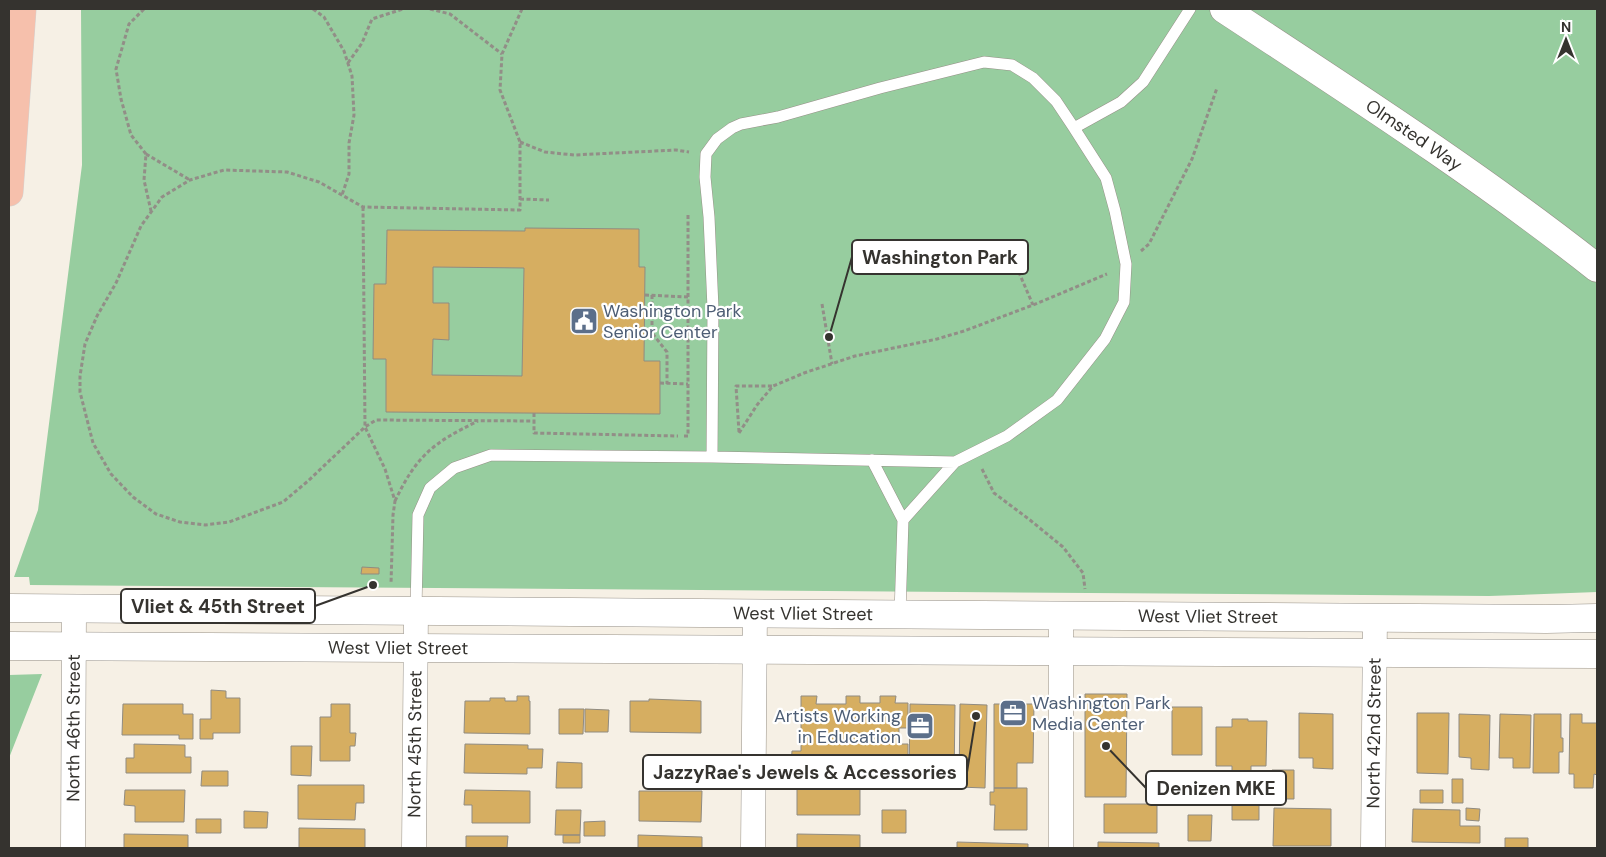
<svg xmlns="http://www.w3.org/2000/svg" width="1606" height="857" viewBox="0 0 1606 857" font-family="'DM Sans',sans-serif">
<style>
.green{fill:#97cd9f}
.building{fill:#d6ae61;stroke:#908b81;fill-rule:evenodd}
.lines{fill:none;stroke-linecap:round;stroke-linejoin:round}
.lane-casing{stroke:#969087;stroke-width:12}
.street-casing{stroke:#969087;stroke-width:25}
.secondary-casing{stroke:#969087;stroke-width:29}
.highway-casing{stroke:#d3d2d1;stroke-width:29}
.path{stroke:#928e87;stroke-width:3;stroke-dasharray:4 2.5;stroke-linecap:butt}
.lane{stroke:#fff;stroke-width:11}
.street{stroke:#fff;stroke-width:24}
.secondary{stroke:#fff;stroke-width:28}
.highway{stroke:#f6c0ac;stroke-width:28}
.labels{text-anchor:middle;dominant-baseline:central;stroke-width:4.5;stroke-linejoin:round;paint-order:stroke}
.street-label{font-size:18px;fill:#35332f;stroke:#fff}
.service-label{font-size:18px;fill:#4e5e75;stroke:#fff;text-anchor:start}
.leader{fill:none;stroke:#35332f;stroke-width:2}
.callout-dot{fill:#35332f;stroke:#fff;stroke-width:2}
.callout{fill:#fff;stroke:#35332f;stroke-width:2}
.callout-label{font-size:19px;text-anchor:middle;font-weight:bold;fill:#35332f}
</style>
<rect width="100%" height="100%" fill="#f6f0e5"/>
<path class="green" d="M81 9H1597V592L1489 596 30 585 29 577H14L38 510 82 165Z
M42 674 9 758V675Z"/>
<path class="building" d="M525 228 639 229V267H645L644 361H660V414L386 412V359H373L374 284H386L387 230 525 231ZM433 267 524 268 522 376 432 375 433 339 449 340V303H433Z
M362 567 379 568V574H361Z
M211 690 226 691V698H240V733H213V739H200V719H211Z
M1085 694H1127L1126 797H1085Z
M517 696H529V701H530V734L464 733 465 701H490V698H505V701H517Z
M801 696H817L816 704H846V696H860V703H880V696H896L895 703H908V728H899V744H908V784H879V768H851V773H835V766L791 765 792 751H801Z
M649 699 701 701V733L630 732V701H649Z
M123 704H183V714H193V739H179V735H122Z
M331 704H350V733H356L355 746H350V761H320V717H331Z
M910 704 955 705 954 782 909 781Z
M960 704 987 705 985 788 959 787Z
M994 704H1034L1033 763H1017V788H994Z
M1172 707H1202V755H1172Z
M559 709H584L583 734H559Z
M585 709 609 710 608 732H585Z
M1299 713 1333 714V769L1313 768V758H1299Z
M1417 713H1449L1448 774 1417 773Z
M1459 714 1490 715 1489 770 1471 769V758L1459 757Z
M1500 714 1531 715 1530 768H1513V758H1499Z
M1534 714H1561V738H1563V752H1559V773H1533Z
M1570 714H1582V723H1597V775L1594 774 1593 788H1574V774H1569Z
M1232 719H1248V721H1267L1266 766H1251V777H1232V766H1216V727H1232Z
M134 744 185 745V757H191V773H126V758H134Z
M465 744 528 745V749H543L542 768H527V774L464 773Z
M291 746H312L311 776 291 775Z
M557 762 582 763V788H556Z
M1272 770H1294V799H1272Z
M202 771H228V786H201Z
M1452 779H1463V803H1452Z
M298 785H364V803H356L355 820 298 819Z
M797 785H860V815H797Z
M994 788H1027V830H994L995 805H990V792H994Z
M125 790H185L184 822H135V806L124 805Z
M465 790 530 791V823H472V805H464Z
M1420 790H1443V803H1420Z
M639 791H702L701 822 639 821Z
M1232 798 1259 799V820H1232Z
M1104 804H1157V833H1104Z
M1274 808 1331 809V846H1273Z
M1466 808 1480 809 1479 821 1466 820Z
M1413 809 1460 810V826H1480V843L1412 842Z
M556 810H581L580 835H555Z
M882 810H906V833H882Z
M244 811 268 812 267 828H244Z
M1188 815H1212L1211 841H1188Z
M196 819H221V833H196Z
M605 821V836H584V822Z
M299 828 365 829V848H299Z
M124 834 188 835V848H124Z
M797 834 860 835V848H797Z
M563 835H580V843H563Z
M638 835 702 837V848H638Z
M466 836H508L507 848H466Z
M1505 838H1528V848H1505Z
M957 842 1028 844V848H957Z
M1098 842 1159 843V848H1098Z"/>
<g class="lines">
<defs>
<path id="lane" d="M712 457 713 308 709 217 705 177 706 154 717 139 732 128 741 124 778 117 880 88 984 62 1012 65 1033 78 1056 101 1074 128
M872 460 903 520 900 614
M903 520 955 462
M416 611 418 515 430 488 454 468 491 455 712 457 955 462 1007 436 1057 400 1105 339 1124 302 1126 264 1115 211 1106 178 1074 128 1121 102 1143 82 1190 9"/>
<g id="street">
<path id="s1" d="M73 848 74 609"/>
<path id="s2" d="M414 848 416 611"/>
<path d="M753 848 755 613"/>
<path d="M1061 848V615"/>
<path id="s3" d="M1373 848 1375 617"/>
</g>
<g id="secondary">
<path id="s4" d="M1224 9C1350 92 1478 174 1597 268"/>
<path id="s5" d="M9 608 1546 619 1597 618"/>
<path id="s6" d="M9 646 1597 654"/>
</g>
<path id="highway" d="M9 192 22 9"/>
</defs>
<use href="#lane" class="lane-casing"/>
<use href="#street" class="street-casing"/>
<use href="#secondary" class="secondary-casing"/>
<use href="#highway" class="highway-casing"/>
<path class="path" d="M144 9 129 24 116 69 121 99 131 135 146 154 144 180 151 211
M313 9 324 17 344 51 352 76 354 115 349 143V174L342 195
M430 9 450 14 502 54
M522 9 502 54 500 90 520 142V210L363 207 319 182 287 172 224 170 190 180 162 197 141 226 116 283 97 316 85 344 80 376V392L93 443 111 474 133 497 156 514 180 522 205 525 229 522 283 502 308 481 365 427 376 420 534 421V433L678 436
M348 63 362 43 372 19 403 9
M520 142 545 152 574 155 676 150 689 152
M146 154 190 180
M520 199 549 200
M363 207 365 427 385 469 395 501 393 515 391 584
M1141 251 1149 244 1192 159 1217 88
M1011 254 1033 305
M645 295 688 297
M652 295V333L667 352V384
M822 304 832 364
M660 383 688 384
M534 413V421
M739 432 736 386H773
M739 433 757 405 773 386 804 373 855 356 937 339 964 331 1033 305 1107 274
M684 436H688V213
M982 469 994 493 1030 520 1063 547 1083 573 1085 589
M395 501C417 455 433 443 478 421"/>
<use href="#lane" class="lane"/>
<use href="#street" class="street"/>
<use href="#secondary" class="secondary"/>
<use href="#highway" class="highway"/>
</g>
<defs>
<symbol id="civic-square" viewBox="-11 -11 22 22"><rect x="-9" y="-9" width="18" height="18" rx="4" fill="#5c6f8a" stroke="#fff"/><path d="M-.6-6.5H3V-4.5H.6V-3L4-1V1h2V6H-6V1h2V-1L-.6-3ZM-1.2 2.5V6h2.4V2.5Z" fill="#fff"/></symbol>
<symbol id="office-square" viewBox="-11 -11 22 22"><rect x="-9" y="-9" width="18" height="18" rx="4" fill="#5c6f8a" stroke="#fff"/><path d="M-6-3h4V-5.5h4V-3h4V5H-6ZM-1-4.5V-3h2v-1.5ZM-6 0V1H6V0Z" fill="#fff"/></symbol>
</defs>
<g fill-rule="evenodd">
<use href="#civic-square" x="568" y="305" width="32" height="32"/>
<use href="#office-square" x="997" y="697" width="32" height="32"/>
<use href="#office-square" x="904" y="710" width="32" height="32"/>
</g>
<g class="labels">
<g class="street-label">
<text stroke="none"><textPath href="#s4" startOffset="228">Olmsted Way</textPath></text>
<text stroke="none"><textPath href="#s5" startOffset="794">West Vliet Street</textPath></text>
<text stroke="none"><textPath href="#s5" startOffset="1199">West Vliet Street</textPath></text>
<text stroke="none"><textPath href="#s6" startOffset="389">West Vliet Street</textPath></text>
<text stroke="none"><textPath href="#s1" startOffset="120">North 46th Street</textPath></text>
<text stroke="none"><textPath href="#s3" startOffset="115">North 42nd Street</textPath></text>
<text stroke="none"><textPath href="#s2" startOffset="104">North 45th Street</textPath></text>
</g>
<g class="service-label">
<text x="603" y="311">Washington Park<tspan x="603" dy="21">Senior Center</tspan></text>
<text x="1032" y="703">Washington Park<tspan x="1032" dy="21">Media Center</tspan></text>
<text x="901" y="716" text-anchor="end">Artists Working<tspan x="901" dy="21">in Education</tspan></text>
</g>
</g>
<path class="leader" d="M829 337L852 257M373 585L315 606M976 716L967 772M1106 746L1146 788"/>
<g class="callout-dot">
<circle cx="829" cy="337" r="5"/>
<circle cx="373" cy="585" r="5"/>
<circle cx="976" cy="716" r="5"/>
<circle cx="1106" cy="746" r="5"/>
</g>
<g class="callout">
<rect x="852" y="240" width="176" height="34" rx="5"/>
<rect x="121" y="589" width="194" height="34" rx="5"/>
<rect x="643" y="755" width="324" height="34" rx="5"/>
<rect x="1146" y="771" width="140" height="34" rx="5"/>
</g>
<g class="callout-label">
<text x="940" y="264">Washington Park</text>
<text x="218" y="613">Vliet &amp; 45th Street</text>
<text x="805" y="779">JazzyRae's Jewels &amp; Accessories</text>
<text x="1216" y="795">Denizen MKE</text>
</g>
<rect width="1606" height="857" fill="none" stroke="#35332f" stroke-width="20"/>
<g transform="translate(1566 40)" stroke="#ffffff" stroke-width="4" paint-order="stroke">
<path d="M0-4L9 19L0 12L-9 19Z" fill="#35332f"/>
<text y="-8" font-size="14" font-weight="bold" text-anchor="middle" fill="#35332f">N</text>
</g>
</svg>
